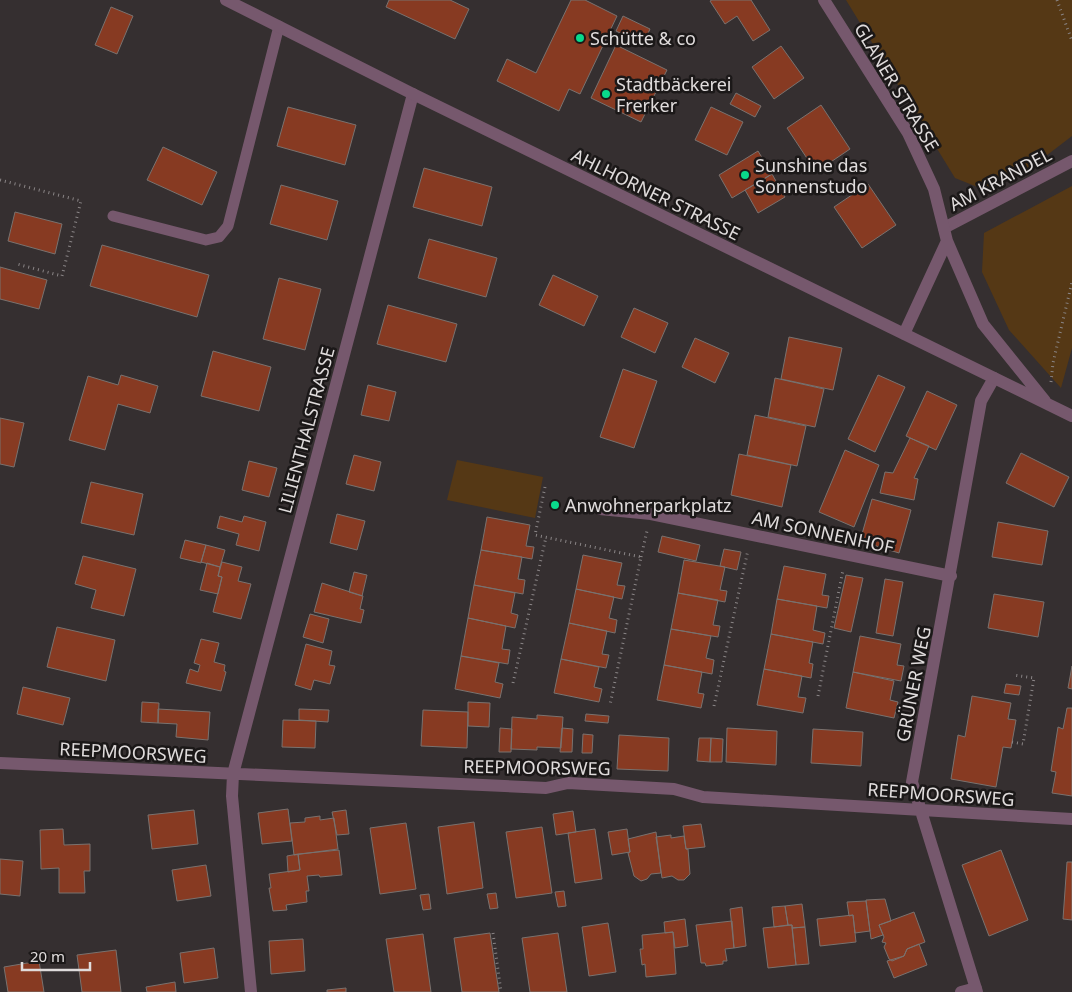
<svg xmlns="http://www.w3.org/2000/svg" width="1072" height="992" viewBox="0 0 1072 992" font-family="'Noto Sans',sans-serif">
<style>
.green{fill:#553815}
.building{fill:#873a22;stroke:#79726f}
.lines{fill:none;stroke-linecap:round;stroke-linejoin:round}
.path{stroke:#8a8586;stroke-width:3;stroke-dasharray:1 4;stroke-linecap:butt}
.service{stroke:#76586d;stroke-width:11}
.minor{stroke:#76586d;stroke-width:12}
.tertiary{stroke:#76586d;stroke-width:12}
.poi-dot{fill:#09d98b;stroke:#1b1818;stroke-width:2}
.labels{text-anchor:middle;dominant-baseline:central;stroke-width:5;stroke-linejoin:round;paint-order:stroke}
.poi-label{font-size:18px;fill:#e0dcdc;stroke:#1b1818;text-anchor:start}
.street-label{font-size:18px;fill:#e0dcdc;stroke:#1b1818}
</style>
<rect width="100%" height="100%" fill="#352f30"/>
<path class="green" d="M846 0H1072V136L1025 172 985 190 955 178Z
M1072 186V348L1061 388 1009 330 982 272 984 233Z
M457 460 543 477 535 518 447 500Z"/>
<path class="building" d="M389 0H450L469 9 455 39 386 7Z
M571 0H585L617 16 580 94 569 89 559 111 497 81 507 59 536 73Z
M712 0H751L770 30 753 41 737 16 725 24 710 1Z
M111 7 133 16 117 54 95 45Z
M623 16 650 29 643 44 616 31Z
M616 45 667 70 641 122 591 98Z
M781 46 804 78 774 99 752 67Z
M736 93 761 106 755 117 730 104Z
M821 105 850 149 816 172 787 128Z
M288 107 356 125 345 165 277 146Z
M711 107 743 122 727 155 695 140Z
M163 147 217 172 202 205 147 180Z
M758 151 772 174 732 198 719 175Z
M424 168 492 187 482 226 413 207Z
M772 174 785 197 758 213 745 190Z
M868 184 896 225 862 248 834 207Z
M281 185 338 201 327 240 270 224Z
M15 212 62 224 55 254 8 241Z
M429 239 497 258 486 297 418 278Z
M102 245 209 275 197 317 90 286Z
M0 267 47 280 39 309 0 299Z
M553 275 598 296 584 326 539 305Z
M279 278 321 289 305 350 263 339Z
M388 305 457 324 446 362 377 344Z
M634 308 668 323 655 353 621 337Z
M789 337 842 348 833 390 781 379Z
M695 338 729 353 715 383 682 367Z
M213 351 271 367 259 411 201 396Z
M623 369 657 381 634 448 600 437Z
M121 375 158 386 150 413 118 404 105 450 69 440 88 376 118 385Z
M878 375 905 387 875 452 848 439Z
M775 378 824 389 815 427 768 417Z
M368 385 396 392 389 421 361 415Z
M927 391 957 405 936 450 906 436Z
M755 415 806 426 797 466 747 455Z
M0 418 24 423 14 467 0 464Z
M910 438 929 446 914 478 918 479 914 500 880 493 885 472 893 473Z
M845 450 879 465 854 527 819 512Z
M1021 453 1069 477 1054 507 1006 483Z
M739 454 791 465 782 507 731 495Z
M354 455 381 462 374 491 346 484Z
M249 461 277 468 269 497 242 490Z
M91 482 143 494 134 535 81 523Z
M872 499 911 510 899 553 860 541Z
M337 514 365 521 357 550 330 543Z
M220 516 242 522 244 516 266 522 259 551 236 545 239 534 217 528Z
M487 517 530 525 526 546 534 547 532 559 481 550Z
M998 522 1048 531 1042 565 992 557Z
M662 536 700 545 696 561 658 552Z
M185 540 206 545 201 563 180 558Z
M206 545 225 550 220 567 201 562Z
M724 549 741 552 737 570 720 566Z
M481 550 522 557 518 579 525 580 523 594 474 585Z
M583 555 622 563 617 585 625 586 622 599 576 589Z
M83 556 136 569 124 616 91 608 96 590 75 584Z
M684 560 725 567 720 590 727 591 725 602 678 593Z
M222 562 242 567 238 581 251 584 241 619 213 612 222 577 218 576Z
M207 563 220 567 218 576 222 577 218 594 200 590Z
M784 566 826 574 822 595 829 596 827 608 777 599Z
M354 572 367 575 362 596 349 592Z
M846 575 863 578 851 632 834 628Z
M885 579 903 582 893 636 876 633Z
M322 583 363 596 360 609 364 610 361 623 314 612Z
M474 585 515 593 511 613 518 615 515 628 468 618Z
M576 589 614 597 609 618 617 620 615 633 569 623Z
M678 593 718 600 713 625 720 626 718 637 671 629Z
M994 594 1044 602 1038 637 988 628Z
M777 599 817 606 813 630 825 633 823 644 771 634Z
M310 614 329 619 323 643 303 637Z
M468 618 506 626 502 649 510 650 508 664 461 656Z
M569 623 607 631 602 654 609 655 606 668 561 659Z
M57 627 115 640 106 681 47 667Z
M671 629 711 636 706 658 714 660 712 674 664 665Z
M771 634 813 642 809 663 813 664 811 678 764 669Z
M860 636 901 644 897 665 904 666 901 681 853 672Z
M201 639 219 643 214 662 225 665 224 671 226 672 221 691 186 683 190 669 198 672 200 665 194 663Z
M306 644 332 651 329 665 335 666 330 684 314 680 311 690 295 685Z
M461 656 499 663 495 682 503 684 500 698 455 689Z
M561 659 599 667 594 687 602 689 599 702 554 693Z
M664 665 702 672 698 693 704 694 701 708 657 700Z
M1072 666V689L1068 688Z
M764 669 802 676 798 697 806 698 803 713 757 705Z
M853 672 894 681 890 700 898 702 894 718 846 708Z
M1006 684 1021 686 1019 695 1004 693Z
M23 687 70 698 63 725 17 714Z
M972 696 1011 703 1008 719 1016 720 1011 748 1003 747 996 787 951 779 958 735 965 737Z
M142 702 159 703 158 723 141 722Z
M468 702 490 703 489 727 468 726Z
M1067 708H1072V796L1052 793 1056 772 1051 771 1058 727 1063 729Z
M158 709 210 712 208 740 176 737 177 724 158 723Z
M299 709 329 710 328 722 299 720Z
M423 710 468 712 467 748 421 746Z
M586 714 609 716 608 723 585 721Z
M537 715 563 717 561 748 537 747V750L511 749 512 717 537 719Z
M283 720 316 721 315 748 282 747Z
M500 728 512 729 511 752H499Z
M562 728 573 729 572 752H560Z
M727 728 777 731 776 765 726 762Z
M813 729 863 732 861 766 811 763Z
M583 734 593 735 592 753H582Z
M619 735 669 738 668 771 617 769Z
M699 738H711L710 762 697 761Z
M711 738 723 739 722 762H710Z
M288 809 292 841 262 844 258 813Z
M194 810 198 844 152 849 148 815Z
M346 810 349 834 337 835 332 812Z
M573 811 576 832 556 835 553 814Z
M320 816V820L334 818 338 849 294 855 290 823 305 822V818Z
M474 822 483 888 447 894 438 827Z
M406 823 416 889 380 894 370 828Z
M701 824 705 847 686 849 683 826Z
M542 827 552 893 516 898 506 832Z
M63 829 64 845 90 844V871H84L85 893H59V868L41 869 40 830Z
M595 829 602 879 575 883 568 833Z
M627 829 630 852 612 855 608 832Z
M656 832 661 873 651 874 647 879 641 881 634 876 628 853 630 852 628 839Z
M671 835V838L684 836 686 849H688L690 874 684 880H678L672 876 662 878 656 837Z
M339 850 342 875 320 877 319 875 307 876 309 891H306L307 902 286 905 287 910 273 911 269 888H271L269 874 300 870 298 854Z
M1001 850 1028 920 989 936 962 865Z
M298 854 300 870 288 872 287 856Z
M0 859 23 861 20 896 0 894Z
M1067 862H1072V920L1063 919Z
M206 865 211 896 177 901 172 870Z
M564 891 566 906 558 907 555 892Z
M496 893 498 908 490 909 487 894Z
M429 894 431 909 423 910 420 895Z
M885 899 891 921 879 925 883 935 871 939 866 900Z
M866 901 870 931 855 933 853 915 849 916 847 902Z
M802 904 805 927 792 928V925H788L785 906Z
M785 906 788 925 774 927 772 907Z
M742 907 746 946 734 948 730 909Z
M914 912 925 942 907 949 904 956 892 961 889 959 884 947 886 943 882 942 884 937 879 925Z
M853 915 856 942 820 946 817 919Z
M685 919 688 946 675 948 673 932 665 933 664 922Z
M732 921 734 948 725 949 727 961H723V964L706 966 705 963H701L696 925Z
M608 923 616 972 589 976 582 927Z
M792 925 796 965 768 968 763 928Z
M805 927 809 964 796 965 792 928Z
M673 932 676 974 646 977 645 964 642 965 640 949H643L642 935Z
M490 933 499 992H462L454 938Z
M558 933 567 992H530L522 938Z
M423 934 431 992H394L386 939Z
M303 939 305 971 271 974 269 941Z
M919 944 927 965 894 978 887 961 904 956 907 949Z
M214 948 218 978 184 983 180 953Z
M116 950 121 992H82L77 955Z
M39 961 44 992H8L4 967Z
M175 982 176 992H147L146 987Z
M346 988V992H327V990Z"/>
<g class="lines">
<path class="path" d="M1057 0 1072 41
M0 180 81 201 62 276 17 264
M1051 382 1053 363 1072 282
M545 487 535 535 641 557 610 705
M641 557 647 531
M513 683 546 537
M818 696 843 570
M714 706 748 550
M1012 742 1023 744 1034 678 1013 675
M493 933 501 992"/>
<path class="service" d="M113 216 206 240 219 237 228 226 279 26"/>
<path class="minor" d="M944 228 1072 161
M600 509 651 514 951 576
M0 763 546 788 568 783 674 789 703 797 1072 819
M251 992 232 796 233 774 413 94
M961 992 976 988
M977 992 912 782 981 401 994 378"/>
<path class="tertiary" d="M226 0 413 94 1072 416
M824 0 908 133 934 189 947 241 983 324 1045 401
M904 334 947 241"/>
</g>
<g class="poi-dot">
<circle cx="580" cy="38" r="5"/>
<circle cx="606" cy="94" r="5"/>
<circle cx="745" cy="175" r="5"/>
<circle cx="555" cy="505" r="5"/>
</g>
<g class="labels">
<g class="poi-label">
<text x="590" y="38">Schütte &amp; co</text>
<text x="616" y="84">Stadtbäckerei<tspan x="616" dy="21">Frerker</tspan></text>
<text x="755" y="165">Sunshine das<tspan x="755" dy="21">Sonnenstudo</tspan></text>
<text x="565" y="505">Anwohnerparkplatz</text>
</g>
<g class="street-label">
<text transform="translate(897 87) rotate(59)">GLANER STRASSE</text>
<text transform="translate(1000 179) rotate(-28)">AM KRANDEL</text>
<text transform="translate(656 194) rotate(26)">AHLHORNER STRASSE</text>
<text transform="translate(306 430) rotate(-75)">LILIENTHALSTRASSE</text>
<text transform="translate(823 532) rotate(12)">AM SONNENHOF</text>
<text transform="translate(913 684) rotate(-79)">GRÜNER WEG</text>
<text transform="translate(133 752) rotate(3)">REEPMOORSWEG</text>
<text transform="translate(537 767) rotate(1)">REEPMOORSWEG</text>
<text transform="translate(941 794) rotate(4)">REEPMOORSWEG</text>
</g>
</g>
<path d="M22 962v8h68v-8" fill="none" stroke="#e0dcdc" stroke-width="2.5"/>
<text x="30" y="962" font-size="15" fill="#e0dcdc" stroke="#1b1818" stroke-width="4" paint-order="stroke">20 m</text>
</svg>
